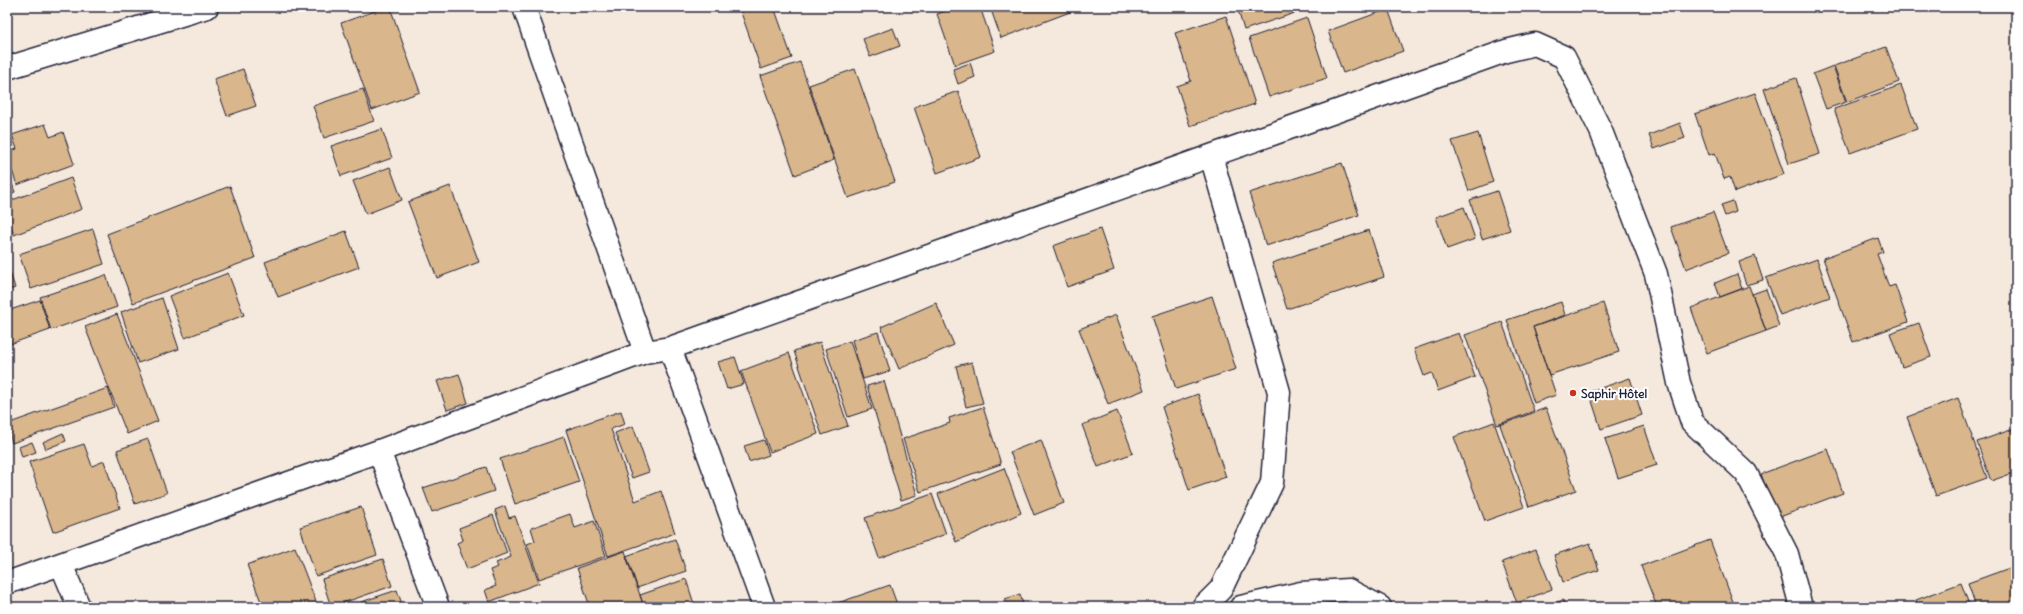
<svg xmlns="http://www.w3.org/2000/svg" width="2023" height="614" viewBox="0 0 2023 614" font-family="Delius,sans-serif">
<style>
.building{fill:#d9b68b;stroke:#22223b}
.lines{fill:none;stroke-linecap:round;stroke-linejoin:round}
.minor-casing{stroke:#22223b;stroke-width:25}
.minor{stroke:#fff;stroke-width:22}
.poi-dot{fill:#c8321e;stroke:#fff;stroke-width:1.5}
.labels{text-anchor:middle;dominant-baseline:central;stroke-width:4;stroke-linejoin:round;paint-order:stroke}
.poi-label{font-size:12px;font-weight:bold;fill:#22223b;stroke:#fff;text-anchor:start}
</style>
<rect width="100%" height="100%" fill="#f4e9dc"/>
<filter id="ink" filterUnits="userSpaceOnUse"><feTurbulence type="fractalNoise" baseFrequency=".025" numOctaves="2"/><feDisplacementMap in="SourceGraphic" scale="8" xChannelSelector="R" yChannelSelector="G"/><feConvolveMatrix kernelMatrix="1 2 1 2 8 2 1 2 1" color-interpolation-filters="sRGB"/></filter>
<g filter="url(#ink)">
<path class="building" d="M386 7H390L420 92 372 110 341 23Z
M739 7H774L792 58 761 69Z
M780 7H790L781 10Z
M957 7H980L995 51 955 65 937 14Z
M990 7H1077L1078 9 1001 38Z
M1237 7H1296L1298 12 1244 30Z
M1388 9 1403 51 1343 73 1328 31Z
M1226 16 1255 104 1190 126 1177 86 1191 81 1175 33Z
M1307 18 1327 78 1269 97 1249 38Z
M893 28 900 46 870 57 863 39Z
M1886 47 1899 82 1847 102 1834 66Z
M800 62 834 160 795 175 760 76Z
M970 63 975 77 958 84 953 69Z
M1833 66 1846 102 1826 109 1813 74Z
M243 69 256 106 227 116 214 79Z
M855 69 895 182 848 198 809 85Z
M1796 78 1820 154 1789 164 1764 89Z
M1901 85 1917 129 1850 153 1834 109Z
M363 89 374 121 324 138 313 106Z
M958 91 981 157 937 173 914 107Z
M1755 93 1784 174 1735 192 1730 177 1724 179 1715 153 1709 155 1695 114Z
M1680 123 1685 138 1654 149 1649 135Z
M45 124 50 137 63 132 74 164 17 185 7 156V152L17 149 12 135Z
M382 129 392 158 341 176 331 146Z
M1478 133 1493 182 1469 191 1452 141Z
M1342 163 1359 215 1266 246 1249 193Z
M390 167 402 200 366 214 353 181Z
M7 170 15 192 7 195Z
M71 178 82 209 14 235 7 215V202Z
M230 186 255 258 133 303 107 234Z
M450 186 479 262 437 278 408 202Z
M1497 191 1510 230 1482 239 1470 200Z
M1733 201 1736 212 1725 216 1721 205Z
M1464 207 1475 239 1447 249 1436 217Z
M1713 212 1728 253 1686 269 1671 227Z
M93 229 104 264 31 289 19 254Z
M1100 229 1114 270 1067 287 1053 246Z
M1369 230 1384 277 1287 309 1272 263Z
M346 231 359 267 278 297 265 262Z
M1878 238 1883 252 1877 254 1889 287 1895 285 1908 322 1853 342 1823 258Z
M1755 256 1763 280 1746 285 1739 262Z
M1817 259 1830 297 1780 315 1766 278Z
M7 263 15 288 7 291Z
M228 273 244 315 185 338 169 296Z
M1737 274 1742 289 1720 297 1715 283Z
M106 275 117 307 51 330 40 297Z
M1749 286 1766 331 1707 353 1691 308Z
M1766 289 1779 326 1766 331 1752 294Z
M1212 296 1236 369 1176 389 1152 316Z
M162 298 179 349 138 363 121 312Z
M40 300 50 330 7 345V311Z
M1561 302 1565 315 1533 327 1556 395 1534 403 1507 320Z
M936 303 954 345 899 369 881 327Z
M1603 303 1619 352 1549 375 1533 327Z
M117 314 158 421 127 434 85 327Z
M1116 315 1144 390 1108 404 1079 329Z
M1502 322 1534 411 1497 425 1465 335Z
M1919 323 1931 357 1902 367 1890 333Z
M878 332 890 371 863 379 852 340Z
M1459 333 1475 377 1438 391 1432 373 1424 376 1414 349Z
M850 341 872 409 848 417 826 349Z
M820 342 848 426 822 435 794 351Z
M789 353 818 434 770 452 741 371Z
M735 357 744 384 727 389 718 362Z
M972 362 983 403 966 407 956 366Z
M459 374 468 403 447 410 437 381Z
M1630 378 1642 415 1601 429 1589 392Z
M884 381 917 495 901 500 867 386Z
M108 388 114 407 12 443 7 424Z
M1198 394 1226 477 1189 490 1162 407Z
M1958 398 1987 478 1936 496 1907 417Z
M983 407 1001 464 920 492 903 439 950 423 949 418Z
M1546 408 1576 490 1529 507 1500 425Z
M621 411 625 424 611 429 635 501 661 491 675 533 608 556 566 430Z
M1117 411 1133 453 1098 467 1082 425Z
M1494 422 1524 507 1485 521 1454 437Z
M633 426 649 472 632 478 615 433Z
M1644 426 1657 465 1618 478 1605 439Z
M2016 428V472L1991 481 1977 442Z
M63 433 66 441 46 449 43 442Z
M564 437 579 482 515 504 500 459Z
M148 439 167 493 135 504 117 450Z
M764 440 769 455 749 462 744 446Z
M1041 440 1064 503 1034 515 1010 452Z
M32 442 36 452 22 457 19 447Z
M84 444 92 466 104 461 120 508 53 532 29 462Z
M1828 449 1843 493 1777 518 1761 474Z
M486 467 494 491 432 512 423 488Z
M1004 468 1021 513 956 542 938 494Z
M932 494 946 534 879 558 865 518Z
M505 506 509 518 515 516 539 583 489 602 485 590 496 586 490 570 498 567 496 563 511 557 495 510Z
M361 507 377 555 316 576 300 527Z
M570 514 575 528 594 521 606 556 539 579 527 544 535 541 531 528Z
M493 515 507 553 467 569 457 543 463 540 459 528Z
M675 539 686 571 637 588 626 556Z
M1710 540 1735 607H1657L1641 566Z
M1590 543 1599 570 1563 582 1554 555Z
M295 547 318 607H263L247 565Z
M1536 549 1552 589 1517 603 1502 562Z
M625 551 644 607H590L577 568Z
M383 559 392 586 331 607 322 579Z
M2015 566 2016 607H1976L1968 583Z
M686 579 695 607H644L640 595Z
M1961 583 1970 607H1918L1916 600Z
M890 585 898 607H826Z
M397 590 403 607H362L361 602Z
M1020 594 1024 607H1007L1005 599Z
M1563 600 1565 607H1543Z"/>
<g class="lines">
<defs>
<path id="minor" d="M524 7 645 352
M7 68 207 7
M670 348 764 607
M379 451 438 607
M61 564 79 607
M7 583 379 451 645 352 670 348 1506 51 1535 44 1564 57 1601 131 1656 274 1679 383 1692 422 1746 473 1787 554 1801 607
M1203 607 1221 589 1272 483 1279 392 1211 156
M1241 607 1301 593 1348 590 1380 607"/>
</defs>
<use href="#minor" class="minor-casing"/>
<use href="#minor" class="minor"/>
</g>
</g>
<circle class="poi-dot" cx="1573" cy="393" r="4"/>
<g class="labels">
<g class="poi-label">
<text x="1581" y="393">Saphir Hôtel</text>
</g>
</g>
<rect width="2023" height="614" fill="none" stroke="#fff" stroke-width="24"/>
<rect x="12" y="12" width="1999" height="590" fill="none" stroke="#22223b" stroke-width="1.5" filter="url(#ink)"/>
</svg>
